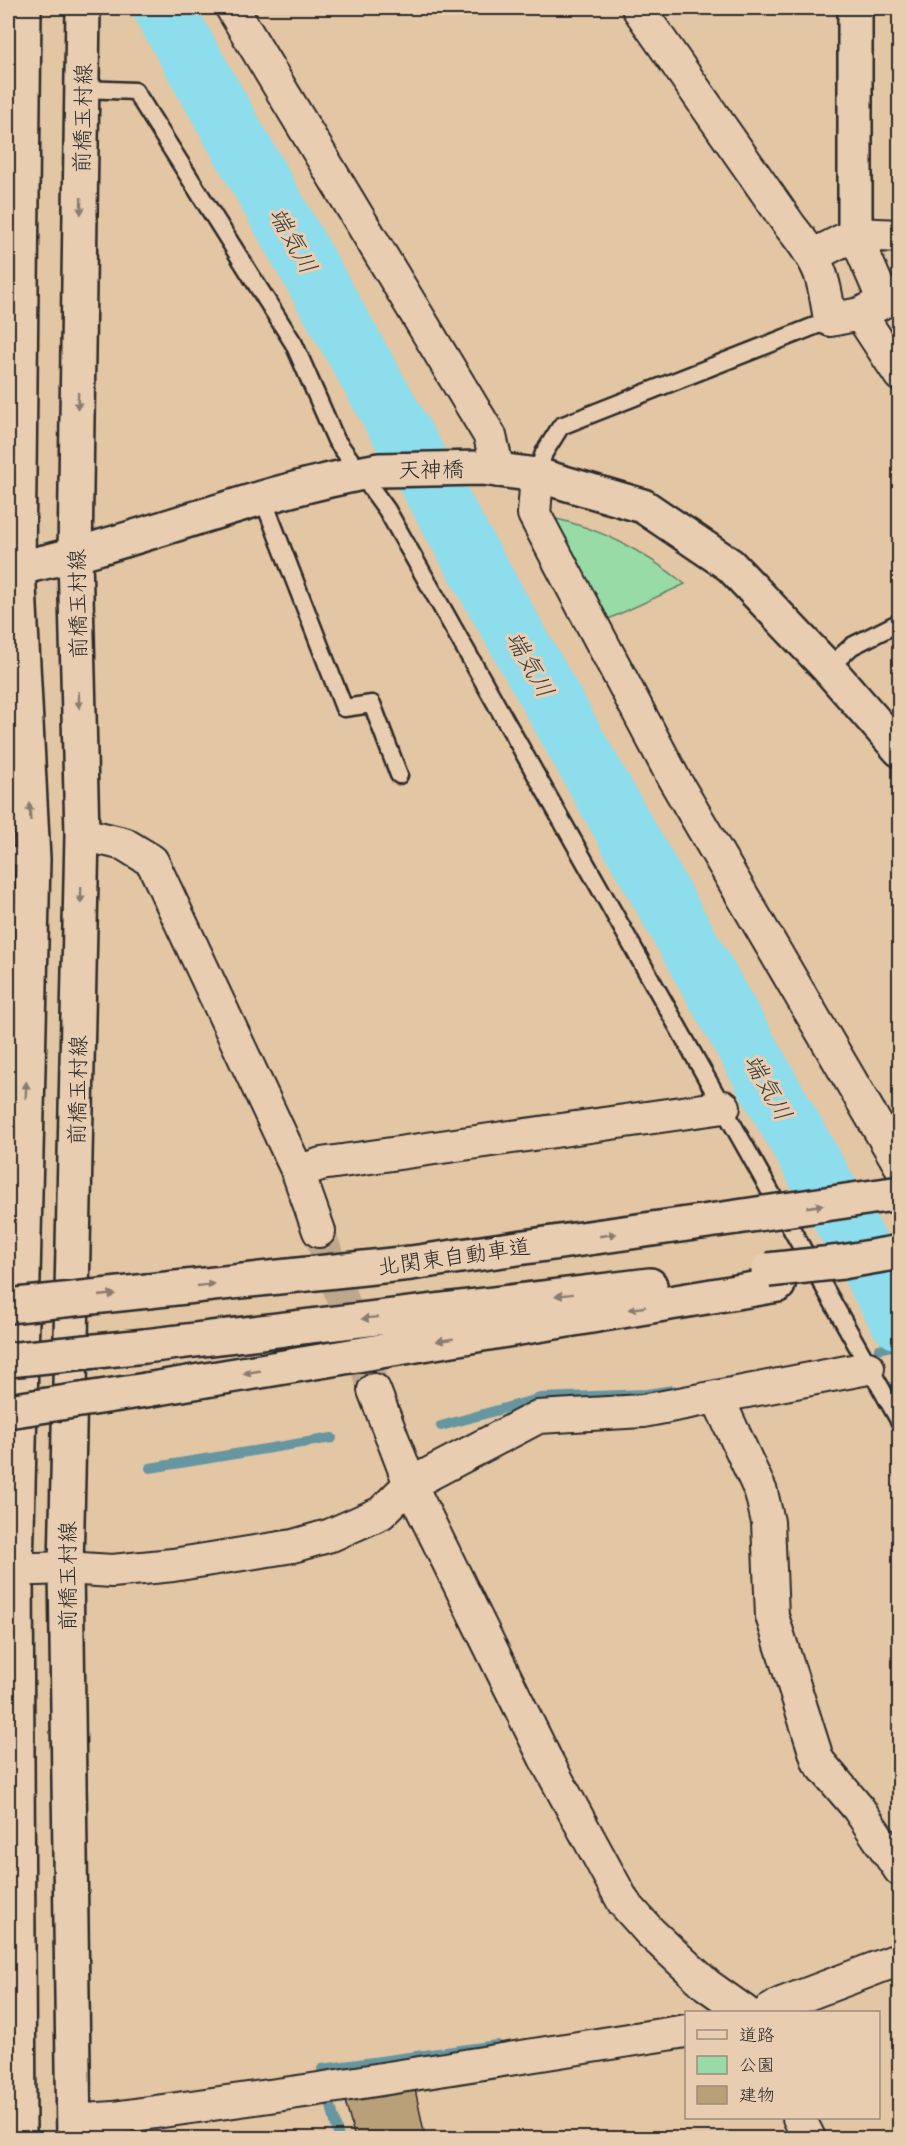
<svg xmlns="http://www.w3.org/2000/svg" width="907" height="2146" viewBox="0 0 907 2146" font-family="'Patrick Hand','Klee One',sans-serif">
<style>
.green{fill:#98dba6;stroke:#628368;stroke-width:1.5}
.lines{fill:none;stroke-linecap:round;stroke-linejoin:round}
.stream{stroke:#66969f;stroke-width:10}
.river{stroke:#8eddec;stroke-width:60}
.building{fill:#b9a079;stroke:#2b2b2b;stroke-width:1.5}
.street-tunnel{stroke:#bea78c;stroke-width:32;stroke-dasharray:32 16;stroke-linecap:butt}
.lane-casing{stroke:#2b2b2b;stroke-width:21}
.street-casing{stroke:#2b2b2b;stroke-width:36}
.secondary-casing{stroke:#2b2b2b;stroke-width:38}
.primary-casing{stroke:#2b2b2b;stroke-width:38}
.highway-casing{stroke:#2b2b2b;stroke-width:38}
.lane{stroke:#e9cdb0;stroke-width:16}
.street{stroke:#e9cdb0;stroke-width:32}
.secondary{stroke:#e9cdb0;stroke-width:33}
.primary{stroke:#e9cdb0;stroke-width:33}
.highway{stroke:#e9cdb0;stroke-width:33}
.highway-bridge-casing{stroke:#2b2b2b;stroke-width:38;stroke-linecap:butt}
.highway-bridge{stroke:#e9cdb0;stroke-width:33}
.oneway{fill:#8a7c6e}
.labels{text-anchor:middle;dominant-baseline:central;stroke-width:6;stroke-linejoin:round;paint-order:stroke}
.street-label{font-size:22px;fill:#2b2b2b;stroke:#e9cdb0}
.water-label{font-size:24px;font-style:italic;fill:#353d3e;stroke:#e9cdb0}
</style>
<rect width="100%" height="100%" fill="#e3c6a4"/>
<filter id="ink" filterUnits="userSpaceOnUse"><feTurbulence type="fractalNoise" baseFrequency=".0167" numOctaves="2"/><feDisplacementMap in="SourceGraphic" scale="12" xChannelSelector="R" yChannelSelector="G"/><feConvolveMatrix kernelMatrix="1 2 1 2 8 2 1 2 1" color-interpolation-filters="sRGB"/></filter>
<g filter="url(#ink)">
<path class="green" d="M548 517C601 528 643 551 685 584L604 621Z"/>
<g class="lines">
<path class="stream" d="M879 1349 900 1344
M441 1426 541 1398 647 1394 673 1390
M150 1468 332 1438
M322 2069 497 2045
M331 2106 339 2138"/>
<path class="river" d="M163 8 900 1320"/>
</g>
<path class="building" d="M415 2089 425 2136 355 2138 345 2101Z"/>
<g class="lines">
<path class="street-tunnel" d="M319 1231 374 1390"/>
<defs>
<path id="lane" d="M83 89 135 91 294 344 336 440 387 510 900 1422
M537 475 544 453 561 426 830 320
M263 499 344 708 372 704 399 775
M828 668 852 646 900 622
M8 855 33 859"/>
<path id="street" d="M232 8 490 436 498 471
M638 8 790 226C820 263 823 273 830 320L860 314 900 293
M855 234 883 299
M814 255 855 234 900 236
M860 314 900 375
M537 475 534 514 674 779 900 1165
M82 834 124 844 152 861 298 1172 319 1231
M298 1172 321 1164 724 1107
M374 1390 410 1484 545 1758 624 1903 650 1932 707 1985 745 2012
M717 1397 761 1492 768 1522 772 1616 818 1761 858 1808 900 1870
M8 1570 66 1568 112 1571 173 1565 293 1546 331 1535 381 1513 410 1484 538 1417 643 1411 868 1368
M768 2012 781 2004 900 1959
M799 2118 809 2138
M74 2121 113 2118 312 2090 686 2031"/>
<path id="secondary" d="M855 8V234
M8 570C134 545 252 492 379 470L482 468 537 475 643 506 730 565 828 668 900 750"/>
<path id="primary" d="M19 2138 16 1570 33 859 18 568 24 8
M74 2138 66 1568 82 834 75 556 83 8"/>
<path id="highway" d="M842 1262 900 1252
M148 1291 411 1263 737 1217
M145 1346 650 1285
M146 1390 778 1285"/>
</defs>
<use href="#lane" class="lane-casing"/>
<use href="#street" class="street-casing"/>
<use href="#secondary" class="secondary-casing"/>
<use href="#primary" class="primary-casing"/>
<use href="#highway" class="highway-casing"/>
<use href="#lane" class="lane"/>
<use href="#street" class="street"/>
<use href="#secondary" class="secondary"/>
<use href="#primary" class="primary"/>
<use href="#highway" class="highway"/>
<defs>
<path id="highway-bridge" d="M737 1217 900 1193
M768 1270 842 1262
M8 1306 148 1291
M8 1360 145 1346
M8 1411 146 1390"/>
</defs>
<use href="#highway-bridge" class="highway-bridge-casing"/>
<use href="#highway-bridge" class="highway-bridge"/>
</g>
<defs><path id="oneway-solid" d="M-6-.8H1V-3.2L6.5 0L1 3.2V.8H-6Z" transform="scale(1.5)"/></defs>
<g class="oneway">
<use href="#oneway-solid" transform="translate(81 206) rotate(91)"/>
<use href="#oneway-solid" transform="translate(78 401) rotate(91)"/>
<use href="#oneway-solid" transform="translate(79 700) rotate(88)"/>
<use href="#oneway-solid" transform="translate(30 812) rotate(-93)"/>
<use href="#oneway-solid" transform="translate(81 895) rotate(91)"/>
<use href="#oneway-solid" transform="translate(26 1090) rotate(-88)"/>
<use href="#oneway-solid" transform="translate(815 1206) rotate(-8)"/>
<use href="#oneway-solid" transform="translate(608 1235) rotate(-8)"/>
<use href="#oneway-solid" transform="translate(206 1285) rotate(-6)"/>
<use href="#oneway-solid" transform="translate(107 1295) rotate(-6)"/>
<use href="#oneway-solid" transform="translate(564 1295) rotate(173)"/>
<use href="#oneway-solid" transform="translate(637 1308) rotate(171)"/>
<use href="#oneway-solid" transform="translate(370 1318) rotate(173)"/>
<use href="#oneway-solid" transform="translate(445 1340) rotate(171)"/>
<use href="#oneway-solid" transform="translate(252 1372) rotate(171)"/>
</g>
</g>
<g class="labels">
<g class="street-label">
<text transform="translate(82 118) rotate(-89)">前橋玉村線</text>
<text transform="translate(431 469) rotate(-1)">天神橋</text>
<text transform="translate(77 604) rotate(-91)">前橋玉村線</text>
<text transform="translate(77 1090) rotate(-89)">前橋玉村線</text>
<text transform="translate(454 1256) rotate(-8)">北関東自動車道</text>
<text transform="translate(67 1576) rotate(-90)">前橋玉村線</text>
</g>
<g class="water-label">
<text transform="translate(294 240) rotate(61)">端気川</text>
<text transform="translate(531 664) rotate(61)">端気川</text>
<text transform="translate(769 1087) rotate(61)">端気川</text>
</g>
</g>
<rect width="907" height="2146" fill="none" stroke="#e9cdb0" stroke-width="30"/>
<rect x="15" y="15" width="877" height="2116" fill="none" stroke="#2b2b2b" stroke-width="2" filter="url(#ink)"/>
<rect x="685" y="2011" width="195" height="108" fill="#e9cdb0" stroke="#9d8c7b" stroke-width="1.5"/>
<rect x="697" y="2030" width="30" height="9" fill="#e9cdb0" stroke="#9d8c7b" stroke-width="1.5"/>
<text x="739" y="2041" font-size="18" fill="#2b2b2b">道路</text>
<rect x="697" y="2056" width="30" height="18" fill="#98dba6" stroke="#9d8c7b" stroke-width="1.5"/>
<text x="739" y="2071" font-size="18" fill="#2b2b2b">公園</text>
<rect x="697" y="2086" width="30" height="18" fill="#b9a079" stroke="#9d8c7b" stroke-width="1.5"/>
<text x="739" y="2101" font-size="18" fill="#2b2b2b">建物</text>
</svg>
